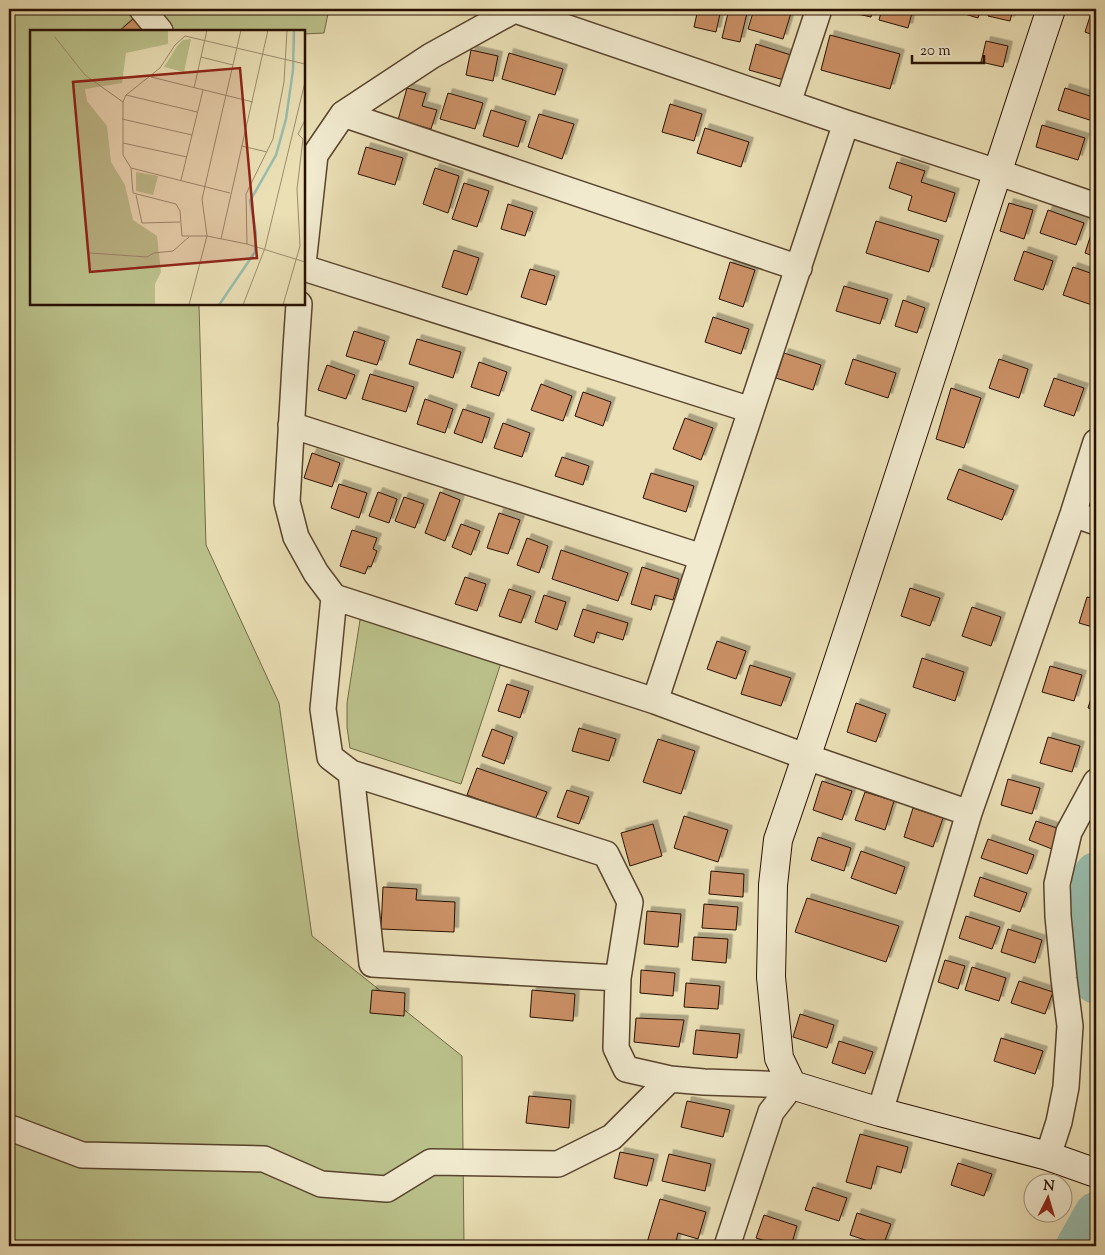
<svg xmlns="http://www.w3.org/2000/svg" width="1105" height="1255" viewBox="0 0 1105 1255" font-family="'Sorts Mill Goudy',serif">
<style>
.green{fill:#bbc18b;stroke:#726946}
.lines{fill:none;stroke-linecap:round;stroke-linejoin:round}
.river{stroke:#98bdae;stroke-width:44}
.building{fill:#cb9066;stroke:#281100;filter:url(#shadow)}
.street-casing{stroke:#58442d;stroke-width:28}
.secondary-casing{stroke:#281100;stroke-width:30}
.street{stroke:#f1eacf;stroke-width:25}
.secondary{stroke:#f1eacf;stroke-width:28}
.inset-river{fill:none;stroke:#98bdae;stroke-width:2.5}
.inset-road{fill:none;stroke:#9c8d6d;stroke-width:1}
.view{fill:#8f2418;fill-opacity:0.15;stroke:#8f2418;stroke-width:2.5}
.inset-edge{fill:none;stroke:#281100;stroke-width:2.5}
</style>
<defs>
<filter id="shadow"><feDropShadow dx="4.5" dy="-4.5" stdDeviation="0" flood-color="#0004"/></filter>
</defs>
<rect width="100%" height="100%" fill="#eadfb5"/>
<filter id="stains"><feTurbulence type="fractalNoise" baseFrequency=".004" numOctaves="4"/><feColorMatrix values="0 0 0 0 .2 0 0 0 0 .09 0 0 0 0 .02 0 0 0 .5 -.17"/></filter>
<radialGradient id="worn" r=".72"><stop offset=".6" stop-color="#630" stop-opacity="0"/><stop offset="1" stop-color="#630" stop-opacity=".3"/></radialGradient>
<path class="green" d="M9 9H329L324 33 304 34V31H31V304H197L199 306 206 545 279 703 312 936 462 1056 464 1246H9Z
M366 619 501 663 461 784 350 748 347 727V703L360 620Z"/>
<g class="lines">
<path class="river" d="M1096 874 1094 879 1089 943 1096 982
M1078 1246 1096 1214"/>
</g>
<path class="building" d="M574 9H601L599 14Z
M622 9H638L637 12Z
M698 9H721L716 32 694 27Z
M729 9H748L740 42 722 38Z
M754 9H776L791 13 783 39 748 29Z
M849 9H873L871 17 849 12Z
M882 9H913L908 28 879 20Z
M948 9H981L978 18Z
M990 9H1013L1010 21 988 16Z
M1092 10 1096 12V36L1085 32Z
M133 19 143 31H119Z
M830 35 900 54 890 89 821 70Z
M986 41 1008 46 1003 67 981 62Z
M756 44 791 55 784 80 749 70Z
M471 50 498 56 493 81 466 75Z
M509 53 563 69 555 95 502 79Z
M407 88 426 93 422 106 437 110 431 129 398 120Z
M1065 88 1096 98V122L1058 110Z
M448 93 483 103 475 129 440 119Z
M670 104 702 114 694 141 662 132Z
M491 110 526 121 518 147 483 136Z
M539 114 574 124 562 159 528 147Z
M1042 125 1085 138 1078 160 1036 147Z
M705 128 749 142 741 167 697 153Z
M366 147 403 158 395 185 358 174Z
M897 162 925 171 921 182 955 193 946 222 908 210 912 196 889 188Z
M435 168 459 176 448 213 423 204Z
M464 183 489 191 477 227 452 219Z
M1009 203 1033 210 1024 239 1000 231Z
M508 204 533 212 525 236 501 229Z
M1048 210 1084 223 1076 245 1040 233Z
M876 221 939 240 929 272 866 253Z
M1094 225H1096V257L1085 253Z
M454 250 479 258 467 295 442 287Z
M1024 251 1053 261 1043 290 1014 280Z
M730 262 755 270 743 307 719 299Z
M1073 267 1096 275V294L1092 305 1063 295Z
M530 269 555 276 546 305 521 297Z
M844 286 888 299 880 324 836 311Z
M903 300 925 308 917 333 895 326Z
M713 317 749 329 741 354 705 342Z
M354 331 385 341 377 365 346 356Z
M417 339 461 352 453 378 409 364Z
M784 353 821 365 813 390 776 378Z
M853 359 896 373 888 398 845 384Z
M999 359 1028 369 1019 398 989 388Z
M479 362 507 372 499 396 471 387Z
M327 365 355 375 346 399 318 390Z
M370 374 414 387 406 412 362 399Z
M1054 378 1084 388 1074 416 1044 406Z
M541 384 572 396 563 421 531 410Z
M951 388 981 398 964 448 936 439Z
M583 392 611 402 603 426 575 416Z
M425 399 453 409 445 433 417 424Z
M463 409 490 418 482 443 454 433Z
M685 418 713 428 701 460 673 449Z
M503 423 530 433 522 457 494 448Z
M312 453 340 463 332 487 304 478Z
M562 457 589 466 583 485 555 476Z
M959 469 1014 490 1002 520 947 499Z
M651 473 694 486 686 512 643 498Z
M339 484 367 493 359 518 331 508Z
M378 492 397 499 389 523 369 516Z
M440 492 460 500 445 541 425 533Z
M404 497 424 504 415 528 395 521Z
M499 513 520 520 508 554 487 548Z
M461 524 480 531 471 555 452 547Z
M352 530 377 538 373 549 377 551 371 567 368 566 365 574 340 566Z
M527 538 548 546 539 573 517 565Z
M561 550 628 573 618 601 552 579Z
M1096 553V569L1091 568Z
M642 567 679 579 673 600 655 595 651 610 631 604Z
M465 577 486 584 477 611 455 604Z
M910 588 940 598 930 626 901 616Z
M509 589 531 596 521 623 499 616Z
M544 595 566 602 557 630 535 622Z
M1087 597 1096 599V628L1079 623Z
M972 607 1001 617 991 646 962 636Z
M583 609 628 623 623 640 597 632 594 643 574 636Z
M717 641 746 651 736 679 707 669Z
M922 658 964 672 955 701 913 687Z
M750 665 791 678 781 706 741 694Z
M1050 666 1082 675 1074 701 1042 692Z
M1096 682V710L1088 708Z
M507 684 529 691 520 718 498 711Z
M856 703 886 714 876 742 847 732Z
M579 728 616 739 609 761 572 751Z
M492 729 513 737 504 764 482 756Z
M1048 737 1080 746 1072 772 1040 763Z
M658 739 695 751 681 794 643 782Z
M477 768 547 792 535 820 467 795Z
M1008 779 1040 788 1032 814 1001 805Z
M822 781 852 791 842 820 813 810Z
M567 790 589 797 579 824 557 817Z
M865 792 894 801 885 830 855 820Z
M913 808 943 818 933 847 904 837Z
M684 816 728 830 718 862 674 848Z
M1036 821 1060 829 1052 849 1029 840Z
M653 824 662 856 630 866 621 833Z
M818 837 851 848 844 871 811 860Z
M988 839 1034 855 1027 874 981 858Z
M861 851 905 867 896 894 851 878Z
M711 871 744 874 743 897 709 894Z
M980 877 1027 893 1020 912 974 896Z
M383 887 417 889 416 900 455 902 454 932 381 929Z
M807 898 899 926 886 962 795 932Z
M704 904 738 907 736 930 702 928Z
M647 911 681 914 678 947 644 944Z
M966 916 1000 927 992 949 959 938Z
M1008 929 1042 940 1035 963 1001 952Z
M694 937 728 939 726 963 692 960Z
M945 960 965 966 958 989 938 982Z
M972 967 1006 978 999 1001 965 990Z
M641 970 675 973 673 996 640 993Z
M1019 981 1053 992 1045 1014 1011 1003Z
M686 983 720 986 718 1009 684 1007Z
M372 990 405 993 404 1016 370 1013Z
M532 990 575 994 573 1021 530 1017Z
M800 1014 834 1025 827 1048 793 1037Z
M636 1018 684 1020 679 1047 634 1042Z
M696 1030 740 1034 737 1058 693 1054Z
M1001 1038 1043 1051 1035 1074 994 1061Z
M839 1041 873 1052 865 1074 832 1063Z
M529 1096 571 1100 569 1128 526 1123Z
M687 1101 730 1110 723 1137 681 1127Z
M860 1134 908 1147 901 1173 877 1166 871 1189 846 1182Z
M620 1152 654 1159 647 1186 614 1178Z
M669 1154 711 1164 705 1191 662 1181Z
M958 1163 992 1174 984 1196 951 1185Z
M813 1187 847 1198 839 1221 805 1210Z
M660 1199 706 1212 698 1239 678 1233 675 1246H646Z
M857 1213 891 1224 883 1246 850 1235Z
M764 1215 797 1226 791 1246H782L756 1238Z"/>
<g class="lines">
<defs>
<path id="street" d="M142 9 160 31
M515 10 846 123 997 172 1096 206
M788 103 819 9
M343 114 799 268
M304 255 315 155 343 114 431 56 516 9
M304 268 751 410
M299 304 296 348 287 502 296 537 316 573 334 597 655 701 807 757 969 813
M291 425 702 557
M1073 514 1096 522
M334 597 323 709 330 757 351 773 606 854 630 902 618 978 616 1048 626 1069 670 1079 704 1082 792 1085
M655 701 846 123
M351 773 372 964 618 978
M880 1112 969 813 1073 514 1096 442
M13 1129 82 1155 264 1159 321 1184 387 1189 431 1162 558 1164 612 1137 670 1079
M1048 1156 1059 1122 1066 1087 1070 1026 1064 979 1058 916 1057 884 1069 832 1096 782
M727 1246 771 1112 792 1085"/>
<path id="secondary" d="M1051 9C959 286 873 564 778 840L773 885 771 977 779 1058 792 1085 880 1112 1048 1156 1096 1173"/>
</defs>
<use href="#street" class="street-casing"/>
<use href="#secondary" class="secondary-casing"/>
<use href="#street" class="street"/>
<use href="#secondary" class="secondary"/>
</g>
<g transform="translate(30 30)">
<rect width="275" height="275" fill="#eadfb5"/>
<path d="M0 0H138V14L96 23 92 53 55 59 57 71 77 96 81 132 95 155 103 190 127 206 131 242 125 254V275H0ZM161 9 154 42 134 37 148 15 153 10ZM106 142 128 146 123 165 106 161Z" fill="#bbc18b"/>
<path class="inset-river" d="M189 275 225 222 226 203 220 171 246 125 256 89 263 40 264 0"/>
<path class="inset-road" d="M25 7 55 45 93 72M171 27 203 35M121 47 223 72M164 58 177 0M96 65 167 82M92 89 162 105M93 113 157 127M212 116 237 122M101 138 103 163 146 174 150 181 152 206H177L217 214 275 232M151 150 173 60M200 163 101 138 93 125V72L96 65 130 38 145 15 155 6 275 34M106 165 112 193 150 192M177 206 172 169 211 0M191 209 238 0M217 214 216 164 243 109 254 52 257 0M60 223 117 227 124 223 143 221 159 207M159 275 177 206M213 275 235 218 275 52M253 275 270 216 267 159 273 109 268 104 275 90"/>
<path class="view" d="M210 38 227 228 60 242 43 52Z"/>
<rect width="275" height="275" class="inset-edge"/>
</g>
<rect width="1105" height="1255" fill="none" stroke="#eadfb5" stroke-width="30"/>
<rect x="10" y="10" width="1085" height="1235" fill="none" stroke="#281100" stroke-width="2.5"/>
<rect x="15" y="15" width="1075" height="1225" fill="none" stroke="#281100"/>
<g transform="translate(1048 1198) rotate(5)"><circle r="24" fill="#f1eacf" stroke="#a1937c"/>
<path d="M0-4L9 19L0 12L-9 19Z" fill="#8f2418"/>
<text y="-8" font-size="14" font-weight="bold" text-anchor="middle" fill="#281100">N</text>
</g>
<path d="M912 55v8h72v-8" fill="none" stroke="#281100" stroke-width="2.5"/>
<text x="920" y="55" font-size="15" fill="#281100" stroke="#f1eacf" stroke-width="4" paint-order="stroke">20 m</text>
<rect width="100%" height="100%" filter="url(#stains)"/>
<rect width="100%" height="100%" fill="url(#worn)"/>
</svg>
